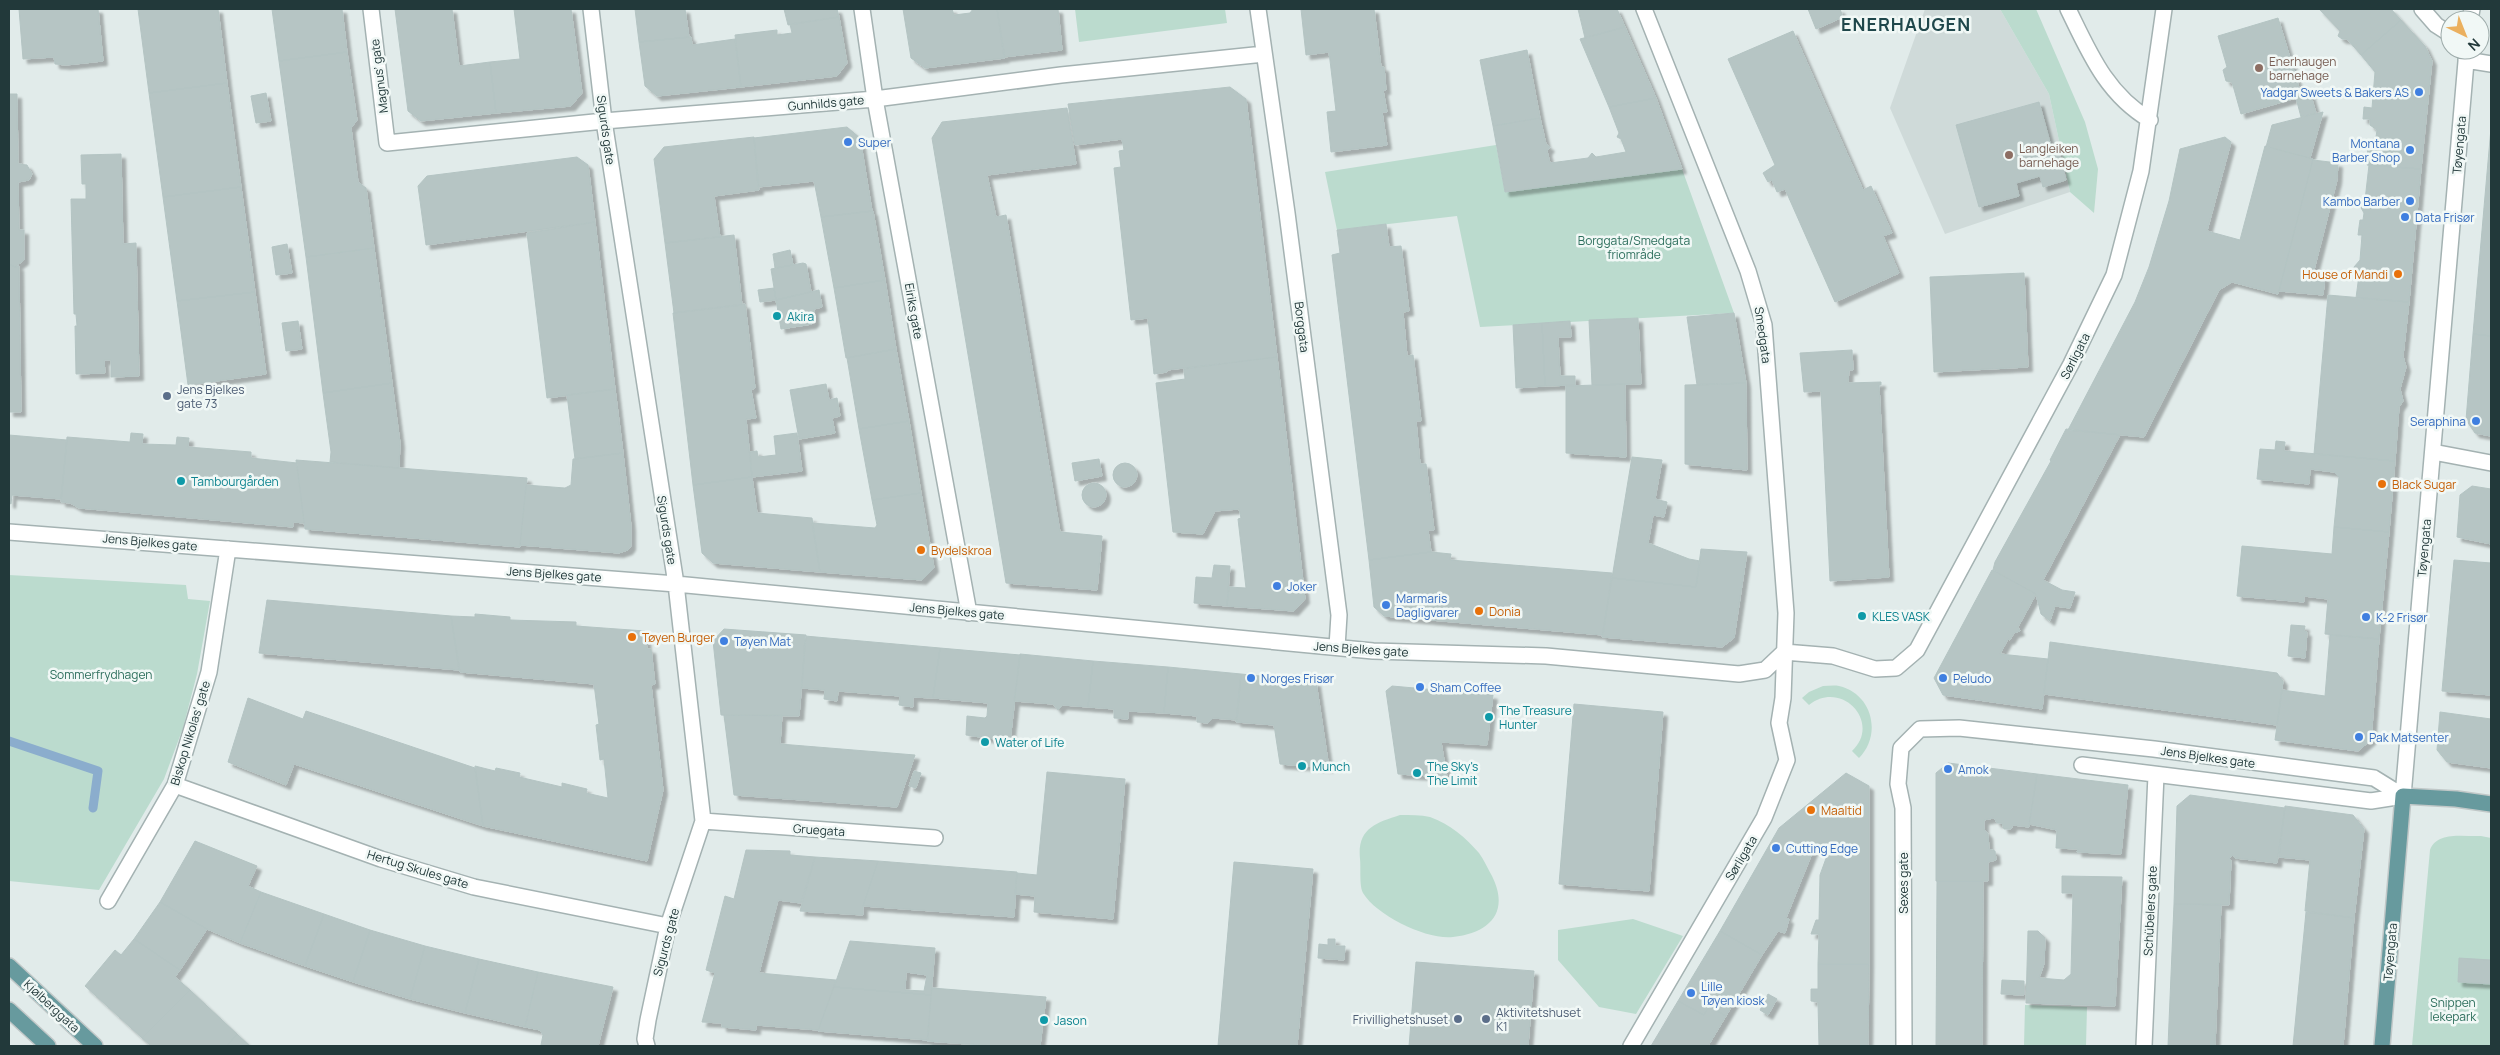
<svg xmlns="http://www.w3.org/2000/svg" width="2500" height="1055" viewBox="0 0 2500 1055" font-family="Manrope,sans-serif">
<style>
.built{fill:#cfdad9}
.green{fill:#bbdbce}
.lines{fill:none;stroke-linecap:round;stroke-linejoin:round}
.stream{stroke:#8badcd;stroke-width:9}
.building{fill:#b6c5c4;stroke:#b4c4c3;fill-rule:evenodd;filter:url(#shadow)}
.minor-casing{stroke:#a4b2b2;stroke-width:18}
.major-casing{stroke:#c1c8c8;stroke-width:18}
.minor{stroke:#fff;stroke-width:15}
.major{stroke:#679a9e;stroke-width:15}
.education-dot{fill:#8d6e63;stroke:#f1f8f6;stroke-width:2}
.shop-dot{fill:#3f7fe0;stroke:#f1f8f6;stroke-width:2}
.food-dot{fill:#e8710a;stroke:#f1f8f6;stroke-width:2}
.culture-dot{fill:#0f9aa8;stroke:#f1f8f6;stroke-width:2}
.service-dot{fill:#5c6f8a;stroke:#f1f8f6;stroke-width:2}
.labels{text-anchor:middle;dominant-baseline:central;stroke-width:5;stroke-linejoin:round;paint-order:stroke}
.education-label{font-size:12px;fill:#785e54;stroke:#f1f8f6;text-anchor:start}
.street-label{font-size:12px;fill:#22393a;stroke:#f1f8f6}
.shop-label{font-size:12px;fill:#366cbe;stroke:#f1f8f6;text-anchor:start}
.park-label{font-size:12px;fill:#2e6f5d;stroke:#f1f8f6}
.food-label{font-size:12px;fill:#c56008;stroke:#f1f8f6;text-anchor:start}
.culture-label{font-size:12px;fill:#0d838f;stroke:#f1f8f6;text-anchor:start}
.service-label{font-size:12px;fill:#4e5e75;stroke:#f1f8f6;text-anchor:start}
.district-label{font-size:18px;font-weight:bold;letter-spacing:1px;fill:#1f474b;stroke:#f1f8f6}
</style>
<defs>
<filter id="shadow"><feDropShadow dx="4.5" dy="4.5" stdDeviation="1" flood-color="#0004"/></filter>
</defs>
<rect width="100%" height="100%" fill="#e1ebea"/>
<path class="built" d="M1925 9H2000L2049 94 2070 192 1945 234 1890 108Z"/>
<path class="green" d="M1075 9H1225L1227 23 1079 42Z
M2000 9H2036L2085 122 2098 169 2094 213 2070 192 2049 94Z
M1496 145 1505 192 1682 169 1734 313 1480 327 1457 216 1337 230 1325 172Z
M9 575 186 585 188 599 210 601 197 674 183 728 164 779 99 890 9 881Z
M1823 686C1828 686 1834 685 1839 686 1873 694 1882 735 1859 758L1852 751C1882 723 1842 679 1809 705L1802 698 1809 692Z
M1400 815C1410 815 1421 815 1430 817 1450 824 1466 838 1479 853 1484 860 1488 869 1492 876 1510 912 1490 933 1453 937 1427 940 1377 916 1363 893 1359 886 1361 868 1360 859 1357 829 1375 823 1400 815Z
M2481 836 2491 838V1046H2412L2430 850C2437 831 2464 837 2481 836Z
M1633 919 1683 936 1636 1014 1599 1007 1558 960V930Z
M2025 1005 2087 1007 2086 1046H2024Z"/>
<g class="lines">
<path class="stream" d="M9 741 98 771 93 808"/>
</g>
<path class="building" d="M19 9H98L103 61 66 65 55 64 54 57 23 59Z
M138 9H218L227 83 149 93Z
M272 9H342L347 52 279 61Z
M395 9H452L459 66 490 62 496 113 421 121 408 111Z
M514 9H571L582 93 571 106 496 113 490 62 520 59Z
M635 9H685L689 37 639 42Z
M784 9H837L839 17 788 25Z
M903 9H952L954 15 970 13 973 9H997L1005 58 925 68 911 58Z
M997 9H1058L1062 50 1004 57Z
M1301 9H1374L1381 67H1384L1386 90H1383L1387 112H1382L1387 145 1331 152 1327 112 1336 111 1329 52 1306 55Z
M1578 9H1617L1625 27 1585 38Z
M1808 9H1840L1843 17 1816 29Z
M2319 9H2391L2401 20 2361 55 2347 39H2342L2338 36 2340 31Z
M839 17 847 63 837 76 741 87 735 35 777 30V35L792 33 790 24Z
M2278 18 2300 91 2309 89 2316 113 2301 117 2296 98 2241 114 2232 82 2226 81 2223 70 2227 67 2218 36Z
M2401 20 2425 46 2432 61 2421 169 2367 165 2368 143 2375 144 2377 130 2370 125V119H2363L2364 107 2372 108 2375 72 2361 55Z
M1625 27 1656 98 1609 107 1580 39Z
M1793 31 1863 190 1871 186 1892 233 1883 236 1899 273 1835 302 1785 189 1777 192 1772 180 1768 182 1763 173 1775 165 1728 59Z
M691 37 692 45 735 39 741 87 657 96 645 86 639 42Z
M1527 50 1540 118 1493 126 1480 60Z
M347 52 357 120 351 128 358 182 366 188 374 248 306 257 279 61Z
M227 83 241 187 163 197 149 93Z
M1230 87 1246 99 1277 357 1167 370V372L1154 374 1148 318 1131 320 1114 168 1121 167 1119 151 1124 150 1122 139 1075 145 1068 104Z
M266 93 271 121 256 123 251 96Z
M9 94H17L18 164 27 165 32 174 29 180 18 182 19 230H24V260L15 267 9 264Z
M1656 98 1682 169 1505 192 1493 126 1540 118 1546 144 1550 147 1547 151 1550 163 1588 158 1592 153 1596 157 1626 152 1621 139 1617 137 1619 133 1609 107Z
M2039 102 2052 150 2058 149 2066 180 2043 187 2040 176 2016 183 2019 196 1979 207 1956 125Z
M1067 108 1076 164 987 175 996 217 1006 215 1060 532 1102 536 1097 590 1006 583 932 138 942 122Z
M2323 112 2310 158 2266 147 2272 125Z
M847 127 860 138 872 211 821 217 814 181 758 187 754 138Z
M2491 128V173H2487Z
M754 137 759 190 714 196 720 237 665 243 654 159 664 147Z
M2225 137 2231 142 2207 231 2240 240 2265 146 2313 159 2278 294 2232 282 2219 290 2144 437 2068 430 2135 302 2149 267 2169 201 2180 149Z
M121 154 123 244 136 243 139 376 111 377V360H104L105 373 76 374 75 326H77L76 314H74L71 199H86V184H82L81 155Z
M577 157 588 165 595 222 426 245 418 186 427 176Z
M2313 160 2338 163 2337 180 2313 274 2325 277 2323 295 2279 291Z
M2369 165 2421 169 2409 302 2356 298 2359 275 2354 267 2360 260 2362 235H2358L2359 227 2360 220H2363L2364 213 2360 206 2365 200Z
M2487 173H2491V336L2473 334Z
M241 187 255 292 177 301 163 197Z
M873 211 885 280 834 288 821 217Z
M595 222 615 389 547 398 527 233Z
M1386 224 1389 247 1401 246 1409 311 1403 312 1407 356 1413 355 1421 421H1416L1420 464H1426L1434 530H1428L1431 552 1369 560 1332 255 1340 253 1337 230Z
M734 235 742 305 674 313 665 243Z
M287 244 292 273 276 275 272 247Z
M374 248 392 383 323 393 306 257Z
M790 250 793 265 775 268 773 254Z
M803 263 806 264 811 292 776 300 771 269Z
M9 264 15 267 19 266 21 412H9Z
M2024 273 2028 367 1934 372 1930 277Z
M885 280 896 349 846 358 834 288Z
M774 288 776 300 760 302 758 290Z
M819 290 822 307 814 309 815 321 812 324 781 329 776 300Z
M255 292 266 374 188 385 177 301Z
M2328 295 2409 302 2403 356 2406 367 2400 389 2403 401 2399 407 2395 461 2314 454Z
M745 304 755 388 751 390 756 418 746 419 752 477 693 485 673 313Z
M1734 313 1746 383 1697 385 1687 317Z
M1638 318 1641 384 1592 385 1589 320Z
M298 321 302 349 286 351 282 323Z
M1570 321 1571 337H1558L1560 376H1575V385L1545 386 1542 323Z
M1542 323 1545 386 1516 388 1513 325Z
M2473 334 2491 336V436L2475 433 2466 420Z
M896 349 909 421 859 429 847 358Z
M1852 350 1853 370H1849L1848 383 1881 382V385H1879L1889 577 1830 581 1821 391 1804 392 1800 353Z
M1277 357 1305 599 1294 611 1227 606 1229 587 1246 588 1238 519 1241 518 1239 509 1215 511 1203 534 1173 532 1156 383 1185 379 1184 369Z
M392 383 400 443 399 468 330 462 331 452 323 393Z
M1746 383 1747 470 1685 464V385Z
M826 384 829 400 837 398 840 416 832 418 835 433 799 439 790 390Z
M1625 384 1626 457 1566 453V386Z
M615 389 623 453 575 459 567 395Z
M909 421 921 493 872 500 859 429Z
M2066 429 2120 435 2043 580 2062 590 2075 592 2070 608 2055 606 2050 621 2041 614 2036 594 1993 570 1995 562 2051 461 2050 460Z
M131 433 143 434 142 444 176 445 177 437 189 438 188 447 251 452V458L297 463 304 523 293 522V527L79 508 70 503 61 502 67 437 130 442Z
M797 433 802 471 752 477 750 452 757 451 758 457 776 455 774 436Z
M9 435 67 440 61 499 12 495 11 504 9 503Z
M2276 441 2285 442 2284 451 2395 461 2389 532 2334 527 2339 477 2334 472 2310 469 2309 484 2257 479 2260 449 2275 450Z
M623 453 631 526V546L628 550 619 553 520 545 526 485 565 488 571 485 573 459Z
M1632 457 1662 460 1655 499 1667 502 1664 517 1653 515 1648 543 1689 559 1700 561 1696 587 1612 578Z
M1099 459 1102 476 1075 481 1072 463Z
M296 460 527 478 520 547 305 529Z
M1113 475a12 12 0 1 1 24 0a12 12 0 1 1-24 0Z
M752 477 757 513 812 518 820 572 713 563 702 553 693 485Z
M1082 495a12 12 0 1 1 24 0a12 12 0 1 1-24 0Z
M2472 486 2491 489V544L2457 537 2460 495Z
M921 493 934 568 922 580 820 572 812 523 875 528 877 525 872 500Z
M2334 527 2389 532 2379 639 2325 634 2328 599 2304 596V602L2237 596 2242 546 2332 554Z
M1701 549 1747 552 1734 638 1722 647 1602 637 1612 578 1696 587Z
M1431 552 1451 554 1450 560 1612 573 1603 635 1384 616 1374 607 1369 560Z
M2454 560 2491 563V695L2442 691Z
M1214 565 1230 566 1227 606 1194 603 1196 577 1212 578Z
M1992 570 2036 594 2018 627 2020 631 2014 633 2010 640 2008 639 2000 654 2048 659 2042 709 1943 695 1934 678Z
M267 600 451 616 459 670 259 653Z
M475 614 510 617V620L576 622V626L645 631 647 649H651L655 684 651 685 663 790 647 861 483 826 475 766 495 771 496 768 520 773 519 777 562 787V783L587 789 586 793 608 798 604 759 600 760 596 725 599 724 594 684 460 672 451 616 475 617Z
M2291 625 2305 626 2304 631 2307 632 2305 658 2288 656Z
M724 629 806 635 799 716 721 715 713 641Z
M2330 635 2379 639 2371 740 2358 751 2275 740 2282 690 2325 696Z
M805 636 940 648 933 698 913 697V707L899 705 900 696 838 691 837 701 824 699 825 690 802 688Z
M2050 642 2277 673 2283 681 2277 725 2044 694Z
M940 648 1020 655 1010 741 966 735 967 716 985 718 987 716 988 703 933 698Z
M1020 654 1093 661 1088 707 1063 705 1058 710 1053 704 1014 701Z
M1093 661 1168 667 1164 713 1128 711V719L1114 718V709L1088 707Z
M1168 667 1241 674 1237 720 1213 718 1208 723 1197 722V716L1164 713Z
M1241 674 1316 682 1329 768 1280 764 1274 725 1236 722Z
M1392 686 1493 695 1487 745 1441 742 1447 777 1398 774 1386 691Z
M248 698 303 719 306 711 475 768 483 826 294 764 286 785 228 762Z
M1574 704 1663 712 1649 891 1559 884Z
M2440 712 2491 719V768L2447 762 2437 750Z
M724 715H782L780 744 915 755 897 807 734 795Z
M1948 763 2037 774 2029 827 2013 825 2011 829H2004L2002 823H1997L1994 818 1984 820V829L1988 834 1989 849 1995 851 1996 860 1988 862V881H1936V773Z
M914 771 921 773 916 788 909 786Z
M1047 772 1125 779 1113 919 1034 912 1035 896 1015 894 1017 873 1037 875Z
M1846 773 1869 786V964H1818L1819 934H1811L1816 920H1819L1820 875 1829 850 1815 846 1786 918 1789 919 1785 933 1778 931 1762 955 1720 931 1779 828Z
M2037 774 2128 785 2121 854 2077 852 2078 849 2056 848 2057 830 2029 824Z
M2190 795 2285 808 2277 863 2235 858 2233 855 2229 858 2231 860 2229 905 2174 904 2177 806Z
M2285 806 2353 815 2364 829 2354 918 2305 911 2310 860 2279 857Z
M195 841 257 866 248 886 261 892 240 943 207 929 160 902Z
M746 850 790 851V855L815 857 801 903 778 900 759 973 836 980 818 1030 756 1025V1030L722 1027V1023L702 1022 715 973 706 970 725 896 734 899Z
M815 857 878 861 863 906V915L800 911Z
M878 861 1017 872 1014 917 863 906Z
M1234 862 1313 869 1297 1046H1218Z
M2062 876 2122 877 2115 1006 2026 1003 2028 931H2038L2045 938 2044 964 2039 978 2064 980 2071 974 2073 893H2062Z
M1937 881H1983L1982 1046H1936Z
M261 892 324 914 305 966 240 943Z
M160 902 207 929 180 970 134 939Z
M2174 904H2221L2215 1046H2168Z
M2306 912 2354 918 2343 1046H2293Z
M324 914 370 930 353 982 305 966Z
M370 930 425 946 410 999 353 982Z
M1720 931 1762 955 1726 1016 1709 1006 1704 1015 1678 1001Z
M134 939 180 970 175 977 190 990 142 1038 85 986 115 950 121 955Z
M1328 939H1335V946H1345L1344 960 1318 958 1319 944 1328 945Z
M850 941 935 948 931 995 834 987ZM906 972 927 975 924 991 905 990Z
M425 946 479 959 465 1013 410 999Z
M2459 958 2491 960V984L2458 982Z
M479 959 538 972 525 1027 465 1013Z
M1416 962 1534 971 1528 1046H1409Z
M1818 964H1869L1868 1046H1819L1818 1002 1811 1001V989H1818Z
M538 972 613 987 598 1046H546L541 1045 543 1035 540 1030 525 1027Z
M2002 980 2024 981V995L2001 994Z
M834 987 931 995 928 1040 818 1031Z
M932 988 1046 997 1040 1046H994L927 1041Z
M190 990 237 1034 227 1046H151L142 1038Z
M1768 994 1777 999 1768 1015 1760 1010Z
M1678 1001 1704 1015 1709 1006 1726 1016 1708 1046H1651Z
M237 1034 250 1046H227Z"/>
<g class="lines">
<defs>
<path id="minor" d="M371 9 387 143 604 121 875 99 1061 75 1264 54
M591 9 604 121 676 584 703 821 668 926 648 1020 645 1039 647 1046
M862 9 875 99 969 613
M1258 9 1287 213 1339 615 1337 647
M2068 9C2089 52 2106 94 2150 120
M2422 9 2436 25 2450 34
M2470 20 2472 9
M2466 60 2491 64
M2433 452 2491 463
M9 532 676 584 1373 651 1546 656 1739 674 1765 670 1784 652 1833 656 1875 669 1896 668 1917 650 2071 364 2114 275 2141 171 2164 9
M2082 765 2371 801 2403 796
M175 785 381 859 474 887 668 926
M2403 796 2467 50
M703 821 935 838
M108 901 175 785 209 672 228 549
M1631 1046 1764 818 1787 760 1779 723 1783 698 1786 613 1764 325 1748 271 1644 9
M1904 1046 1903 808 1898 784 1901 748 1920 729 1959 728 2154 749 2374 778 2403 796
M2144 1046 2156 775"/>
<path id="major" d="M9 966 95 1046
M9 1010 48 1046
M2382 1046 2403 796 2456 799 2491 804"/>
</defs>
<use href="#minor" class="minor-casing"/>
<use href="#major" class="major-casing"/>
<use href="#minor" class="minor"/>
<use href="#major" class="major"/>
</g>
<g class="education-dot">
<circle cx="2259" cy="68" r="5"/>
<circle cx="2009" cy="155" r="5"/>
</g>
<g class="shop-dot">
<circle cx="2419" cy="92" r="5"/>
<circle cx="848" cy="142" r="5"/>
<circle cx="2410" cy="150" r="5"/>
<circle cx="2410" cy="201" r="5"/>
<circle cx="2405" cy="217" r="5"/>
<circle cx="2476" cy="421" r="5"/>
<circle cx="1277" cy="586" r="5"/>
<circle cx="1386" cy="605" r="5"/>
<circle cx="2366" cy="617" r="5"/>
<circle cx="724" cy="641" r="5"/>
<circle cx="1251" cy="678" r="5"/>
<circle cx="1943" cy="678" r="5"/>
<circle cx="1420" cy="687" r="5"/>
<circle cx="2359" cy="737" r="5"/>
<circle cx="1948" cy="769" r="5"/>
<circle cx="1776" cy="848" r="5"/>
<circle cx="1691" cy="993" r="5"/>
</g>
<g class="food-dot">
<circle cx="2398" cy="274" r="5"/>
<circle cx="2382" cy="484" r="5"/>
<circle cx="921" cy="550" r="5"/>
<circle cx="1479" cy="611" r="5"/>
<circle cx="632" cy="637" r="5"/>
<circle cx="1811" cy="810" r="5"/>
</g>
<g class="culture-dot">
<circle cx="777" cy="316" r="5"/>
<circle cx="181" cy="481" r="5"/>
<circle cx="1862" cy="616" r="5"/>
<circle cx="1489" cy="717" r="5"/>
<circle cx="985" cy="742" r="5"/>
<circle cx="1302" cy="766" r="5"/>
<circle cx="1417" cy="773" r="5"/>
<circle cx="1044" cy="1020" r="5"/>
</g>
<g class="service-dot">
<circle cx="167" cy="396" r="5"/>
<circle cx="1458" cy="1019" r="5"/>
<circle cx="1486" cy="1019" r="5"/>
</g>
<g class="labels">
<g class="education-label">
<text x="2269" y="61">Enerhaugen<tspan x="2269" dy="14">barnehage</tspan></text>
<text x="2019" y="148">Langleiken<tspan x="2019" dy="14">barnehage</tspan></text>
</g>
<g class="street-label">
<text transform="translate(379 76) rotate(-97)">Magnus’ gate</text>
<text transform="translate(826 103) rotate(-5)">Gunhilds gate</text>
<text transform="translate(606 130) rotate(82)">Sigurds gate</text>
<text transform="translate(2459 145) rotate(-85)">Tøyengata</text>
<text transform="translate(914 311) rotate(80)">Eiriks gate</text>
<text transform="translate(1302 327) rotate(83)">Borggata</text>
<text transform="translate(1763 335) rotate(82)">Smedgata</text>
<text transform="translate(2075 356) rotate(-63)">Sørligata</text>
<text transform="translate(667 530) rotate(81)">Sigurds gate</text>
<text transform="translate(150 542) rotate(5)">Jens Bjelkes gate</text>
<text transform="translate(2424 548) rotate(-85)">Tøyengata</text>
<text transform="translate(554 574) rotate(4)">Jens Bjelkes gate</text>
<text transform="translate(957 611) rotate(5)">Jens Bjelkes gate</text>
<text transform="translate(1361 649) rotate(4)">Jens Bjelkes gate</text>
<text transform="translate(190 733) rotate(-73)">Biskop Nikolas' gate</text>
<text transform="translate(2208 757) rotate(8)">Jens Bjelkes gate</text>
<text transform="translate(819 830) rotate(4)">Gruegata</text>
<text transform="translate(1741 858) rotate(-59)">Sørligata</text>
<text transform="translate(418 869) rotate(17)">Hertug Skules gate</text>
<text transform="translate(1903 883) rotate(-90)">Sexes gate</text>
<text transform="translate(2150 911) rotate(-87)">Schübelers gate</text>
<text transform="translate(666 942) rotate(-75)">Sigurds gate</text>
<text transform="translate(2390 952) rotate(-85)">Tøyengata</text>
<text transform="translate(52 1006) rotate(43)">Kjølberggata</text>
</g>
<g class="shop-label">
<text x="2409" y="92" text-anchor="end">Yadgar Sweets &amp; Bakers AS</text>
<text x="858" y="142">Super</text>
<text x="2400" y="143" text-anchor="end">Montana<tspan x="2400" dy="14">Barber Shop</tspan></text>
<text x="2400" y="201" text-anchor="end">Kambo Barber</text>
<text x="2415" y="217">Data Frisør</text>
<text x="2466" y="421" text-anchor="end">Seraphina</text>
<text x="1287" y="586">Joker</text>
<text x="1396" y="598">Marmaris<tspan x="1396" dy="14">Dagligvarer</tspan></text>
<text x="2376" y="617">K-2 Frisør</text>
<text x="734" y="641">Tøyen Mat</text>
<text x="1261" y="678">Norges Frisør</text>
<text x="1953" y="678">Peludo</text>
<text x="1430" y="687">Sham Coffee</text>
<text x="2369" y="737">Pak Matsenter</text>
<text x="1958" y="769">Amok</text>
<text x="1786" y="848">Cutting Edge</text>
<text x="1701" y="986">Lille<tspan x="1701" dy="14">Tøyen kiosk</tspan></text>
</g>
<g class="park-label">
<text x="1634" y="240">Borggata/Smedgata<tspan x="1634" dy="14">friområde</tspan></text>
<text x="101" y="674">Sommerfrydhagen</text>
<text x="2453" y="1002">Snippen<tspan x="2453" dy="14">lekepark</tspan></text>
</g>
<g class="food-label">
<text x="2388" y="274" text-anchor="end">House of Mandi</text>
<text x="2392" y="484">Black Sugar</text>
<text x="931" y="550">Bydelskroa</text>
<text x="1489" y="611">Donia</text>
<text x="642" y="637">Tøyen Burger</text>
<text x="1821" y="810">Maaltid</text>
</g>
<g class="culture-label">
<text x="787" y="316">Akira</text>
<text x="191" y="481">Tambourgården</text>
<text x="1872" y="616">KLES VASK</text>
<text x="1499" y="710">The Treasure<tspan x="1499" dy="14">Hunter</tspan></text>
<text x="995" y="742">Water of Life</text>
<text x="1312" y="766">Munch</text>
<text x="1427" y="766">The Sky's<tspan x="1427" dy="14">The Limit</tspan></text>
<text x="1054" y="1020">Jason</text>
</g>
<g class="service-label">
<text x="177" y="389">Jens Bjelkes<tspan x="177" dy="14">gate 73</tspan></text>
<text x="1496" y="1012">Aktivitetshuset<tspan x="1496" dy="14">K1</tspan></text>
<text x="1448" y="1019" text-anchor="end">Frivillighetshuset</text>
</g>
<g class="district-label">
<text x="1906" y="24">ENERHAUGEN</text>
</g>
</g>
<rect width="2500" height="1055" fill="none" stroke="#22393a" stroke-width="20"/>
<g transform="translate(2465 35) rotate(137)"><circle r="24" fill="#f1f8f6" stroke="#9eacab"/>
<path d="M0-4L9 19L0 12L-9 19Z" fill="#ebb05f"/>
<text y="-8" font-size="14" font-weight="bold" text-anchor="middle" fill="#22393a">N</text>
</g>
</svg>
